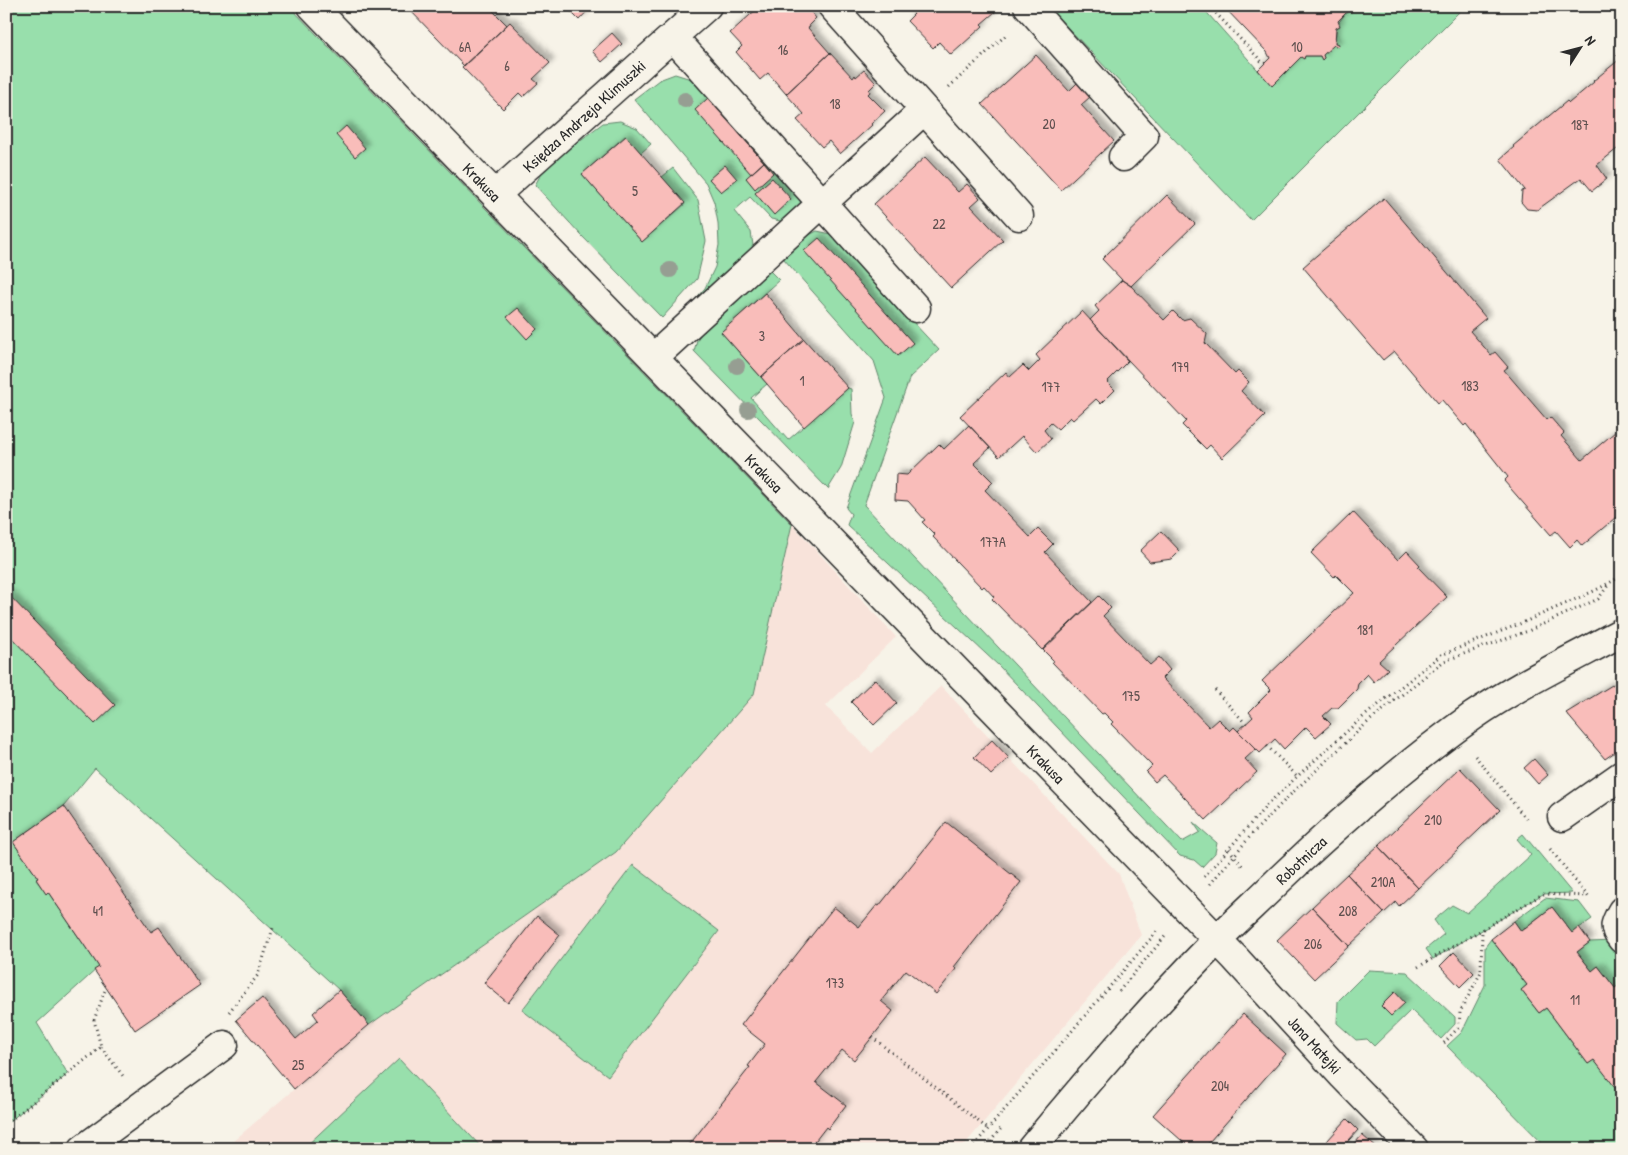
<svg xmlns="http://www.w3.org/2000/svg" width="1628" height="1155" viewBox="0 0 1628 1155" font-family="'Patrick Hand',sans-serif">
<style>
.built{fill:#f8e3da}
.grass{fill:#98dfac;stroke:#62856c}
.building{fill:#f9bdba;stroke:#2b2b2b;filter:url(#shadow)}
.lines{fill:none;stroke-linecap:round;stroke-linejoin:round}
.minor-casing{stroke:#2b2b2b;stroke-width:31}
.path{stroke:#2b2b2b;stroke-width:3;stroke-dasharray:1 4;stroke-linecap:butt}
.minor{stroke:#f7f3e8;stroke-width:28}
.tree{fill:#969e92}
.labels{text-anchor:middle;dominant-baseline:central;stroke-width:4.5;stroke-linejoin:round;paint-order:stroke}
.number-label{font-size:14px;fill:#5e504f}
.street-label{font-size:16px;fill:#2b2b2b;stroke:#f7f3e8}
</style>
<defs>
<filter id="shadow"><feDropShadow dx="4.5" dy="-4.5" stdDeviation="2.5" flood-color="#0004"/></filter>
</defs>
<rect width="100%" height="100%" fill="#f7f3e8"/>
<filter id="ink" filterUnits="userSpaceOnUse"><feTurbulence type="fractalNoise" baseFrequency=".02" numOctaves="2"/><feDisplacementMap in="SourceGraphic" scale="10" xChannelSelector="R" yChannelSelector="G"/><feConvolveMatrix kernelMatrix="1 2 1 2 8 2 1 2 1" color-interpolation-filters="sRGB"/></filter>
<g filter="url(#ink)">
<path class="built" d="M792 524 896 637 826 706 872 753 941 686 1119 874 1141 935 961 1149H224L369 1025 616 852 754 694Z"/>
<path class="grass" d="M6 6H289L792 524 754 694 616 852 369 1025 339 990 95 768 64 806 13 842 38 878 36 880 46 893 48 892 99 967 37 1023 68 1074 6 1124Z
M1054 6H1069L1075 11 1081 6H1201L1272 86 1301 57 1304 59 1305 56H1320L1322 60 1324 58 1323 55 1334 45 1338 46 1339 44 1335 43C1336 26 1337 23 1348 11L1351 12 1357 6H1465L1251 220 1050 9Z
M675 74 691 79 701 85 799 192 801 205 785 222 771 219 750 197 734 211 751 232 753 245 747 262 686 310 705 288 715 267 719 245 718 223 714 202 706 183 634 99 659 80Z
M620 121 637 128 651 144 641 153 625 136 582 174 642 242 685 204 662 177 673 168 698 200 706 241 697 279 662 318 581 235 535 185 545 167 603 123Z
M817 231 831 234 939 350 910 377 864 505 1182 842 1200 832 1193 822 1217 843 1215 853 1202 867 1194 860 1180 856 999 666 847 525 851 514 846 508 886 398 874 361 783 258 805 237Z
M770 271 779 280 721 332 767 384 751 398 788 440 848 388 851 389 852 414 855 422 841 468 828 489 694 351 697 340 702 332Z
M1523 834 1572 893 1543 894 1433 959 1426 949 1444 934 1434 920 1452 905 1467 913 1531 855 1517 839Z
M633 865 719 931 608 1076 522 1010Z
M1545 898 1579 902 1592 919 1572 933 1552 907 1521 931 1514 921Z
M1491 939 1527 985 1521 990 1539 1013 1546 1008 1588 1064 1594 1060 1622 1095V1149H1548L1447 1046 1462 1032 1485 985V947Z
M1612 941 1622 953V983L1615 988 1598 966 1592 971 1577 952 1590 942Z
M1369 970 1407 972 1455 1017V1024L1441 1039 1411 1010 1374 1046 1367 1039 1356 1040 1337 1023 1338 1001Z
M399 1059 483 1149H303Z"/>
<path class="building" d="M406 6H488L507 25 464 66Z
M565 6H592L579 20Z
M760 6H788L793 12 796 10 797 11 802 6H806L816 18 809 25 810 27 808 28 830 53 786 94 768 73 760 80 736 52 742 46 730 33Z
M907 6H989L995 12 981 24 983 26 951 55 939 42 933 48 907 21 914 14Z
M1223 6H1357L1351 12 1348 11 1338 21 1340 26 1336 28 1335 43 1339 44 1338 47 1334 45 1323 55 1324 58 1322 60 1320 56H1305L1304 59 1301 57 1272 86 1258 70 1270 58 1267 52Z
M510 22 550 63 533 79 538 83 523 97 519 93 503 109 462 67Z
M612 33 622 44 602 62 592 51Z
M1622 50V145L1597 165 1607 179 1592 191 1581 178 1537 210 1527 209 1521 202 1522 191 1525 190 1500 159 1514 147 1513 146 1567 101 1569 103 1594 82 1593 81 1620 59 1616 55Z
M830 53 853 78 855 75 856 77 864 70 876 83 869 90 870 92 868 94 885 111 871 124 872 125 840 154 829 141 822 147 797 120 804 114 786 94Z
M1036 55 1069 91 1077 83 1090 97 1081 105 1114 141 1061 190 982 104Z
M708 98 764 162 751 174 695 110Z
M346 126 365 148 355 157 336 135Z
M626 136 685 203 642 242 582 174Z
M925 157 958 192 967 184 980 198 971 206 1003 240 951 288 874 204Z
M764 162 773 173 755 189 746 178Z
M725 165 737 179 721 192 709 179Z
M772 178 791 199 774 215 755 193Z
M1167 195 1195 224 1131 286 1122 280 1102 259Z
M1384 198 1486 318 1470 331 1491 355 1495 352 1508 367 1504 370 1547 420 1550 417 1564 433 1561 436 1582 460 1622 426V512L1582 546 1577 540 1570 547 1556 531 1551 535 1504 481 1508 477 1466 424 1464 426 1442 400 1438 403 1394 351 1383 360 1303 267Z
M819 238 913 343 898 356 804 251Z
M1122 280 1131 286 1164 320 1173 311 1182 320 1190 318 1207 334 1205 343 1235 374 1238 371 1249 382 1241 391 1265 416 1222 458 1210 445 1206 449 1182 425 1186 421 1090 320 1099 311 1095 306Z
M765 293 804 339 761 377 721 332Z
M518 308 537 329 527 339 507 317Z
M1082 311 1128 361 1107 382 1115 390 1101 404 1096 399 1073 420 1070 417 1058 429 1051 423 1044 430 1051 439 1037 452 1022 436 999 457 960 416 1006 372 1010 377 1023 365 1029 371 1040 360 1036 355Z
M804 339 848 388 804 427 761 377Z
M969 425 990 448 974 463 993 482 985 490 1030 537 1038 529 1053 544 1045 552 1092 602 1042 650 992 599 994 597 984 586 982 588 933 537 935 535 922 522 925 520 908 501 895 500 896 474 907 475 939 444 944 449Z
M1353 512 1398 560 1407 551 1420 565 1418 567 1447 597 1379 661 1388 669 1374 682 1367 674 1358 683 1357 689 1338 708H1332L1323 716 1331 724 1316 737 1306 727 1284 749 1275 739 1260 753 1238 731 1253 717 1249 712 1271 690 1262 681 1354 593 1336 575 1334 577 1311 553Z
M1161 531 1180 551 1172 559 1150 562 1140 551Z
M6 592 115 705 95 724 6 632Z
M1099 596 1111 608 1103 616 1150 665 1159 657 1170 670 1162 678 1209 727 1218 719 1230 731 1234 727 1256 749 1245 759 1257 772 1206 820 1163 775 1155 782 1146 772 1152 766 1111 724 1113 722 1104 713 1102 714 1052 662 1053 660 1043 650Z
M875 679 897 703 874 725 851 702Z
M1622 679V747L1605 759 1566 713Z
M992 740 1009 758 991 775 974 757Z
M1534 759 1548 775 1538 784 1524 768Z
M1460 768 1500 810 1418 888 1378 846Z
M64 806 151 932 159 927 200 985 135 1030 94 970 99 967 48 892 46 894 36 879 38 878 13 842Z
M946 822 1021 882 954 967 956 969 936 994 906 970 881 1001 893 1011 854 1060 842 1050 816 1082 846 1105 828 1129 826 1127 809 1149H686L750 1067 748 1066 765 1044 741 1025 834 907 859 927 877 905 879 906Z
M1378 846 1418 888 1399 906 1396 902 1384 913 1347 874Z
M1347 874 1384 913 1349 946 1312 907Z
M1312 907 1349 946 1314 979 1277 940Z
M1552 907 1572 933 1579 927 1590 942 1577 952 1592 971 1598 966 1615 988 1622 983 1621 1095 1594 1060 1588 1064 1546 1008 1539 1013 1521 990 1527 985 1491 939 1514 921 1521 931Z
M537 916 560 935 508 1003 484 983Z
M1454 952 1474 973 1460 987 1440 966Z
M339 990 369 1025 294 1089 236 1020 262 998 296 1039 318 1020 313 1013Z
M1395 992 1405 1003 1391 1016 1381 1006Z
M1243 1014 1286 1054 1203 1149H1191L1153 1115Z
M1347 1119 1358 1130 1341 1149H1335L1327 1141Z
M1362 1135 1378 1149H1350Z"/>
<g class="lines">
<defs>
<path id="minor" d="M312 6 1235 958 1343 1076 1414 1149
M832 6 1019 216
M1028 6 1144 136 1123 157
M673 37 916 308
M495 195 707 6
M653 358 924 110
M1562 817 1622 775
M1622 911C1615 923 1612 927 1622 939
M83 1149 224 1045
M1031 1149C1090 1077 1151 1007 1216 941 1236 920 1258 901 1279 880 1340 822 1404 765 1473 716 1520 684 1572 659 1622 632"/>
</defs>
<use href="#minor" class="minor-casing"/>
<path class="path" d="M1209 6 1264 64
M949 87 1007 34
M1215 690 1246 724
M1267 746 1297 776
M1475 756 1528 821
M1229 849 1244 868
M1550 849 1590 899
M1204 877 1268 804 1303 771 1363 717 1441 655 1522 623 1594 591 1622 576
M1210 884 1253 833 1290 795 1368 722 1444 661 1528 631 1598 599 1609 584
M1418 967 1543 894 1587 896
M1119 991 1167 934
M229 1012 258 975 273 928
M872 1037 988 1129
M1444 1043 1459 1027 1460 1012 1481 972 1482 932
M101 1047 123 1076
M6 1124 101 1047 94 1020 106 988
M971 1149 1159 929
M984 1149 1003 1126"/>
<use href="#minor" class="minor"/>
</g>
<g class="tree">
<circle cx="685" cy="100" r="8"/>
<circle cx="670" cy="270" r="8"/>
<circle cx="737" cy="366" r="8"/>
<circle cx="748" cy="410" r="8"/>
</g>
</g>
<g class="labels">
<g class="number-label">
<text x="465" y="46">6A</text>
<text x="1297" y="46">10</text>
<text x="783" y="49">16</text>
<text x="507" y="65">6</text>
<text x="835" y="103">18</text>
<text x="1049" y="123">20</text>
<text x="1580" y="124">187</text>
<text x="635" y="190">5</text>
<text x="939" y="223">22</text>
<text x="762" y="335">3</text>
<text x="1180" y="366">179</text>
<text x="802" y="380">1</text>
<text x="1470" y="385">183</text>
<text x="1051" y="386">177</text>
<text x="993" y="541">177A</text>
<text x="1365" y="629">181</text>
<text x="1131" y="695">175</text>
<text x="1433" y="819">210</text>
<text x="1383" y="881">210A</text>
<text x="98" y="910">41</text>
<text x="1348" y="910">208</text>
<text x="1313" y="943">206</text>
<text x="835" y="982">173</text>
<text x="1575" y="999">11</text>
<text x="298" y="1064">25</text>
<text x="1220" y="1085">204</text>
</g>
<g class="street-label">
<text transform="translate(584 116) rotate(-42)">Księdza Andrzeja Klimuszki</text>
<text transform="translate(482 182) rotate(46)">Krakusa</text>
<text transform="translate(764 473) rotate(46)">Krakusa</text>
<text transform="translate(1046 764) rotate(46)">Krakusa</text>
<text transform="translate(1301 860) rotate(-43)">Robotnicza</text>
<text transform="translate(1315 1045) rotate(48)">Jana Matejki</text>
</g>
</g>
<rect width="1628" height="1155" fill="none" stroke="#f7f3e8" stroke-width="25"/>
<rect x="12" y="12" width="1603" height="1130" fill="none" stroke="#2b2b2b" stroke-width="2" filter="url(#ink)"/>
<g transform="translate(1580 48) rotate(54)" stroke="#f7f3e8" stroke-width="4" paint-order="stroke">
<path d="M0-4L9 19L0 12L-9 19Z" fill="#2b2b2b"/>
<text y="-8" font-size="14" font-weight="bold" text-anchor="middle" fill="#2b2b2b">N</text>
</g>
</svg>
